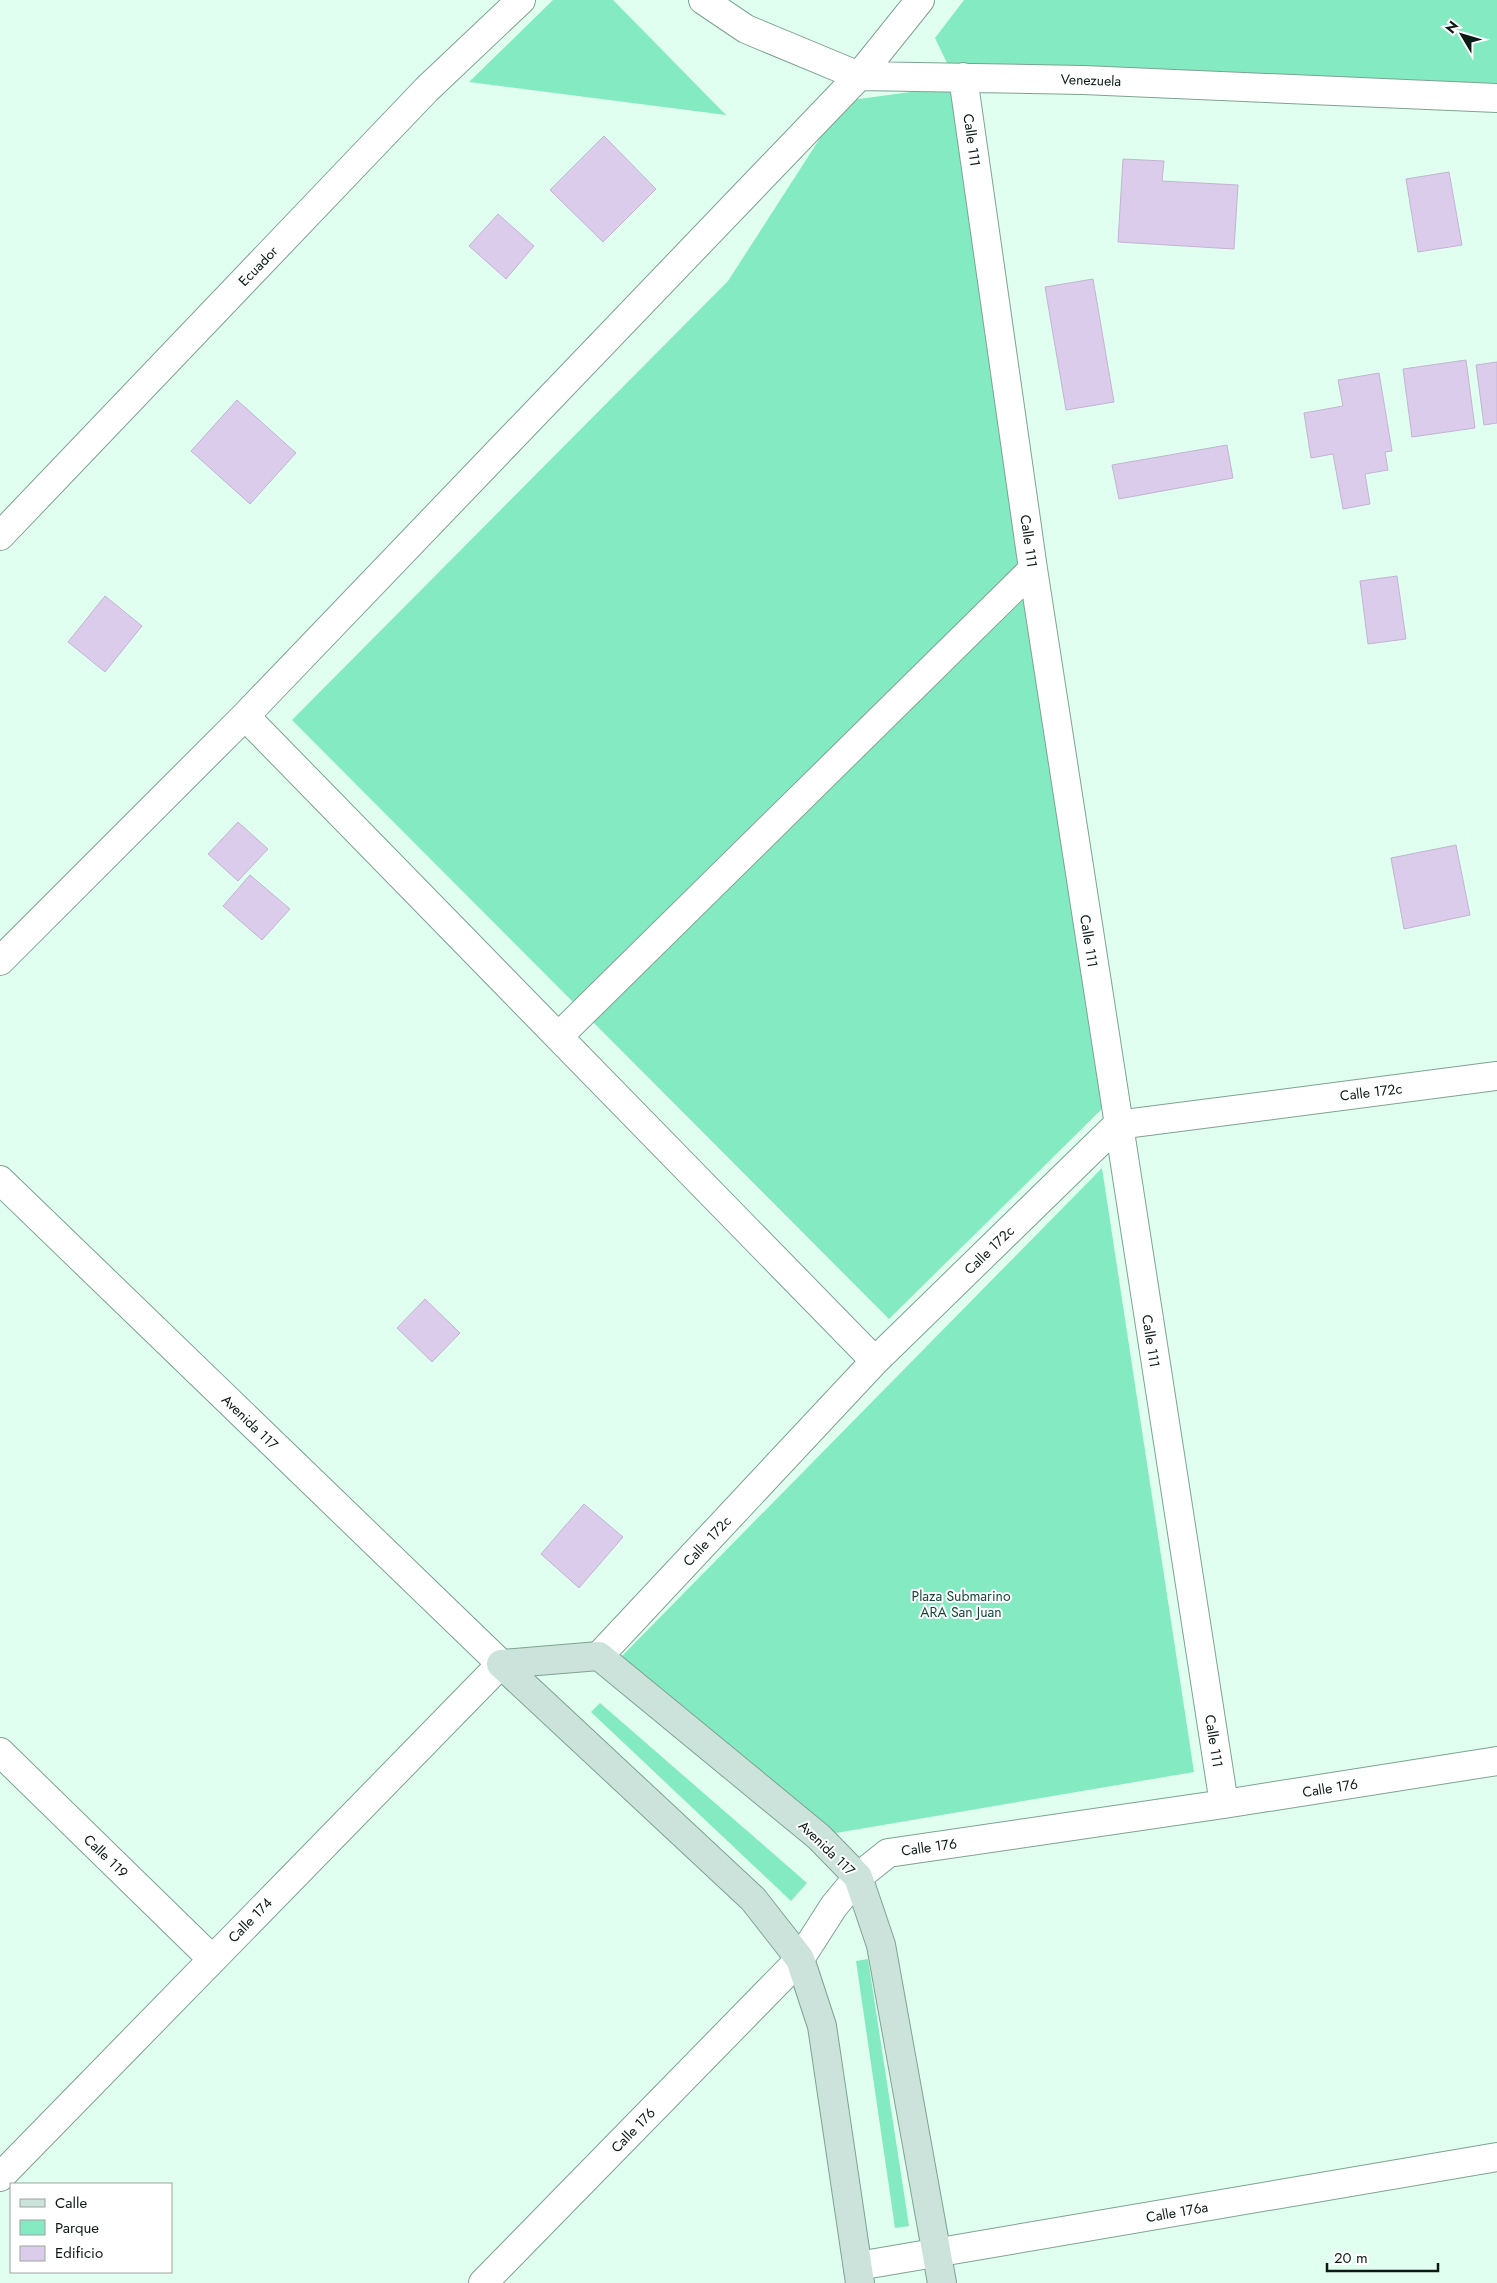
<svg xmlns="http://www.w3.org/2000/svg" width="1497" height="2283" viewBox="0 0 1497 2283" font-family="Jost,sans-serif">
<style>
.green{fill:#84eac2}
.building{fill:#dbcceb;stroke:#c3b4d2}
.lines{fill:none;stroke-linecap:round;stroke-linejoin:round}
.minor-casing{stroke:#7ea292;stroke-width:30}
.tertiary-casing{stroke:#7ea292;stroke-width:30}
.secondary-casing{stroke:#7ea292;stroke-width:30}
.minor{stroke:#fff;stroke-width:28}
.tertiary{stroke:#fff;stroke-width:28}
.secondary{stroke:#cbe3da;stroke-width:28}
.labels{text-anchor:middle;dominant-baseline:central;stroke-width:4;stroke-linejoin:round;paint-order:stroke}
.street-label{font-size:14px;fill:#0c1a15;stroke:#fff}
.park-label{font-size:14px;fill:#134836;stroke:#fff}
</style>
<rect width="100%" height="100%" fill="#e0fff1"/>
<path class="green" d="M553 0H613L726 115 469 82Z
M964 0H1497V91L947 63 935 38Z
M977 83 1119 1092 889 1319 292 720 728 281 844 101Z
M1102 1168 1194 1772 830 1834 621 1657Z
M600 1703 807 1883 791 1901 591 1712Z
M868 1959 909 2226 895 2228 856 1961Z"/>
<path class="building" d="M604 136 656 189 603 242 550 190Z
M1123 159 1164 161 1162 181 1238 185 1234 249 1118 242Z
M1449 172 1462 245 1418 252 1406 179Z
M498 214 534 246 506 279 469 246Z
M1093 279 1114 402 1066 410 1045 287Z
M1466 360 1475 428 1412 437 1403 369Z
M1497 362V423L1484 425 1476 365Z
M1379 373 1392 451 1385 452 1388 470 1365 474 1370 504 1343 509 1333 454 1311 458 1304 413 1343 406 1338 380Z
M237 400 296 453 250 504 191 451Z
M1227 445 1233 478 1119 499 1112 465Z
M1397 576 1406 639 1368 644 1360 581Z
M105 596 142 626 105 672 68 642Z
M238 822 268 849 238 881 208 854Z
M1456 845 1470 915 1404 929 1391 858Z
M250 875 290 909 262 940 223 906Z
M425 1299 460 1333 432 1362 397 1328Z
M584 1504 623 1537 579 1588 541 1554Z"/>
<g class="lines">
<defs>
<path id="minor" d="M703 0 746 29 859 76 1083 80 1497 98
M963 77 1033 569 1224 1804
M0 536 427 89 521 0
M245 716 875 1361
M0 961 245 716 859 76 920 0
M559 1036 1033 569
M599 1656 875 1361 1117 1125 1497 1076
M0 1752 212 1959
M0 2177 501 1664
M858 2266 1497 2157
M483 2283 800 1959 834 1906 858 1877 888 1853 1224 1804 1497 1761"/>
<path id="tertiary" d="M0 1180 501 1664"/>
<path id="secondary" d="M501 1664 599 1656 819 1837 858 1877 881 1945 942 2283
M501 1664 753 1899 800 1959 822 2026 860 2283"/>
</defs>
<use href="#minor" class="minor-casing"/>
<use href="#tertiary" class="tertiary-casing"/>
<use href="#secondary" class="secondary-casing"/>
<use href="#minor" class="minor"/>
<use href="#tertiary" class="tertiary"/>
<use href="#secondary" class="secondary"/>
</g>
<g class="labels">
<g class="street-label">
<text transform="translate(1091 80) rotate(2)">Venezuela</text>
<text transform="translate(972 140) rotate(82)">Calle 111</text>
<text transform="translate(258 266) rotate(-46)">Ecuador</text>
<text transform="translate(1029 541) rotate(82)">Calle 111</text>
<text transform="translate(1089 941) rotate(81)">Calle 111</text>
<text transform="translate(1371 1092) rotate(-7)">Calle 172c</text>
<text transform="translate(989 1250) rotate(-44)">Calle 172c</text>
<text transform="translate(1151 1341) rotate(81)">Calle 111</text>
<text transform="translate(250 1422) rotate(44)">Avenida 117</text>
<text transform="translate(707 1541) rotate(-47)">Calle 172c</text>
<text transform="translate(1214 1741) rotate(81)">Calle 111</text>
<text transform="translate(1330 1788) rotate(-9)">Calle 176</text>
<text transform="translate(929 1847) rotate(-8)">Calle 176</text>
<text transform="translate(827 1848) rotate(44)">Avenida 117</text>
<text transform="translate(106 1856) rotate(44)">Calle 119</text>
<text transform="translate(250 1920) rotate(-46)">Calle 174</text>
<text transform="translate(633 2130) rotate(-46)">Calle 176</text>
<text transform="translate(1177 2212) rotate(-10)">Calle 176a</text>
</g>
<g class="park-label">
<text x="961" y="1596">Plaza Submarino<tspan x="961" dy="16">ARA San Juan</tspan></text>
</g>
</g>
<rect x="10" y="2183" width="162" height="90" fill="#ffffff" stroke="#9ea3a1"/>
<rect x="20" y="2199" width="25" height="8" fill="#cbe3da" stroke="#9ea3a1"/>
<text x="55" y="2208" font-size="15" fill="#0c1a15">Calle</text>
<rect x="20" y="2220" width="25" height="15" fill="#84eac2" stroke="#9ea3a1"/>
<text x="55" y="2233" font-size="15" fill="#0c1a15">Parque</text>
<rect x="20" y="2246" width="25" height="15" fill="#dbcceb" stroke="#9ea3a1"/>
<text x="55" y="2258" font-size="15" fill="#0c1a15">Edificio</text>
<g transform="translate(1462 35) rotate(308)" stroke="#ffffff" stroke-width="4" paint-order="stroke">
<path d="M0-4L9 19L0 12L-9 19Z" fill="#0c1a15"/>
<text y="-8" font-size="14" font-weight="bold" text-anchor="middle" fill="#0c1a15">N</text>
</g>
<path d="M1327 2263v8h111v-8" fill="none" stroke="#0c1a15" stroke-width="2.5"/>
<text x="1334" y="2263" font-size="15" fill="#0c1a15" stroke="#ffffff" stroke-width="4" paint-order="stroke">20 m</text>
</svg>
